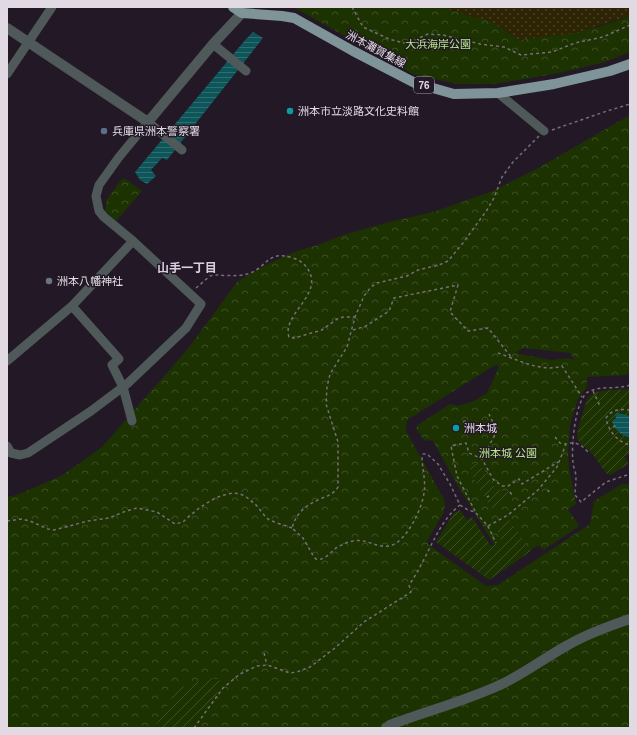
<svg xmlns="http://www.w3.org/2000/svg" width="637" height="735" viewBox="0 0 637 735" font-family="Helvetica,'Noto Sans JP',sans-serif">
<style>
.forest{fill:url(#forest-crowns);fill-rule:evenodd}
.sand{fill:url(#sand-dots)}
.garden{fill:url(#garden-furrows)}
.water{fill:url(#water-rules)}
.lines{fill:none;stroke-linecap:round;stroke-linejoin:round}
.path{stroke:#776e7a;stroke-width:1.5;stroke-dasharray:3 3;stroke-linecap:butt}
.minor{stroke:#4f595a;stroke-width:9}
.tertiary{stroke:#4f595a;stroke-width:10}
.primary{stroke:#7f9498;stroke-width:10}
.culture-dot{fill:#0f9aa8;stroke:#231926;stroke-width:1.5}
.service-dot{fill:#5c6f8a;stroke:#231926;stroke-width:1.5}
.worship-dot{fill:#6b7280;stroke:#231926;stroke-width:1.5}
.labels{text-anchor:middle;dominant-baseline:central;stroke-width:3;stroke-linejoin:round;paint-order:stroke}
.shield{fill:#231926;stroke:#a8a0aa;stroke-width:1}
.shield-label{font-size:10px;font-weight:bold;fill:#e1dae3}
.park-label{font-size:11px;fill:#b5e985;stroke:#231926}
.street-label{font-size:11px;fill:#e1dae3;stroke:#231926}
.poi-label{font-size:11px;fill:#e1dae3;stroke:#231926;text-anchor:start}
.neighbourhood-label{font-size:12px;font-weight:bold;fill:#dccee0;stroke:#231926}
</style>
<defs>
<pattern id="forest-crowns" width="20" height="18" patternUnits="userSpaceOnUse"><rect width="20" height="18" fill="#1c3201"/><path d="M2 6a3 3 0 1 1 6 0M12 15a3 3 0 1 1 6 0" fill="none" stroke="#3d4f26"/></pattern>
<pattern id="sand-dots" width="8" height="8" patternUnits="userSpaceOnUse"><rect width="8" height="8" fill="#2c2403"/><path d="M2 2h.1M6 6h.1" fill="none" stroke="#4a4328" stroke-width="1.8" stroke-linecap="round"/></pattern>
<pattern id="garden-furrows" width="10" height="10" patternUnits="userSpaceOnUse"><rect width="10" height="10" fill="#1c3201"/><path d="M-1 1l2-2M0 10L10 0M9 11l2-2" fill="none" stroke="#3d4f26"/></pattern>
<pattern id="water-rules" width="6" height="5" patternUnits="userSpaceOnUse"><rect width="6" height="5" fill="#0d5559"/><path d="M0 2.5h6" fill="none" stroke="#306d71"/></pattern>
</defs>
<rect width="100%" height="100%" fill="#231926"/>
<path class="forest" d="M293 7H439L490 21 520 40 599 27 630 16V52L605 62 559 73 495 84H457L413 74Z
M630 115V373L627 375 587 377V387L578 399 570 425 568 452 569 468 576 504 568 510 579 525 578 527 544 550 539 546H537L511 564H506L458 486 433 441 424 440 416 429 418 425 450 404 458 406 474 401 487 393 499 367 497 364 407 420 406 431 445 501 444 512 427 541 429 545 486 586 498 585 590 524 594 501 622 484H630V728H7V497L17 495 61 476 102 447 187 350 237 282 263 266 297 251 321 244 340 236 385 223 433 212 493 191 540 167ZM523 348 570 353 575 360 566 358 551 360 515 353Z
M124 178 142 191 116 221 105 211 107 199 121 180Z"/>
<path class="sand" d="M439 7H630V16L575 33 520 40 490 21Z"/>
<path class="garden" d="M630 388V454L624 456 628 462 627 465 610 475 607 474 590 451 580 443 577 438 578 429 587 399C595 387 617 392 630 388Z
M472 464C485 462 488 482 496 488 500 491 504 491 508 491L510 496 493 508H491L471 474 470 466Z
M460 510 467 520 472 517 491 546 502 542 497 529 510 520 531 551 489 580 436 542 454 513Z
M209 678 218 679 221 682V687L202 715 191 728H154L173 696 182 687Z"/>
<path class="water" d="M253 32 263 38 167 160 162 158 151 170 156 176 147 184 140 180 135 172 246 39Z
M618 413 630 416V437C623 438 613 428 612 421L616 418 615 415Z"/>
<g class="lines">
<path class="path" d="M352 7 363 27 389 39 404 43 413 41 428 34 443 35 480 44 504 47 521 55 552 52 575 43 603 37 630 25
M552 130 607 111 630 104
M539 136 513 162 502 177 494 198 487 210 463 243 448 261 439 265 418 270 407 276 377 283 371 287 364 296 355 317 347 347 330 374 327 387 326 404 338 442V487C334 494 327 496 320 499 306 505 296 513 292 528L303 538 314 557 316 559C324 561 330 553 336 548 341 545 347 542 353 541 366 538 376 548 389 546 406 543 422 509 424 493 426 481 422 468 422 456L423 454H427L438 464 450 484 460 505 468 510 475 512 488 526 508 515 538 490 557 467 566 444C575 441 581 444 588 452
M196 288 210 276 214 275C224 275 237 277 247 274 268 268 267 249 293 258 300 260 306 265 309 271 322 296 282 314 289 337L294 338 322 330 337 319 343 317H355
M353 330 366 326 389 311 394 298 458 285 450 312 468 331 488 328 512 358
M498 353C516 359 542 373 562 366L582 397
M630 385C617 390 601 385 588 392 575 400 571 447 573 462 573 467 576 472 576 477 576 483 575 489 575 495L581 502 606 482 630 474
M593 391 600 406
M630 410C621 409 612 409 606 418 608 430 617 442 630 445
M463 422 467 420
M613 427 617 425
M555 437 560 443 566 444
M482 459 497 431 489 414
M548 490 549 492
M510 492 512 495
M487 497 489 496
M475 511 457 476 451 446 466 443 469 453 482 459 493 479 502 486H508L519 479 522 484 558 462
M7 521 21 519 30 521 48 529 54 530 88 521 109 518 126 511 137 508 157 512 175 524 183 522C195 510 222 489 240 494 244 495 248 498 251 501 258 505 262 514 268 519 275 523 284 525 292 528
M488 526 496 543
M264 653 267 665
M194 728 223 688 240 674 257 666 267 665 290 673 297 672 310 667 335 648 364 622 411 592 409 585C414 578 418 571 422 563 433 543 441 520 460 505"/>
<path class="minor" d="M213 44 246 71
M7 74 52 7
M498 93 544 131
M72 306 119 359 112 365 123 387 132 421
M7 361 72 306 133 241
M7 446 11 453 20 455 28 453 91 411 127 384 186 328 201 304 133 241 104 217 99 211 96 196 99 185 119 157 148 122 182 150"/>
<path class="tertiary" d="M7 28 148 122 213 44 242 13
M386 728 390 725C427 711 466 701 502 684 525 673 546 657 568 645 587 634 609 626 630 619"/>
<path class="primary" d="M233 7 242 13 282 16 294 18 353 51 415 83 454 94 498 93 554 84 610 71 630 64"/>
</g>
<g class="culture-dot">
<circle cx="290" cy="111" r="4"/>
<circle cx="456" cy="428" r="4"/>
</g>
<circle class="service-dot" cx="104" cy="131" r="4"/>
<circle class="worship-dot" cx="49" cy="281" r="4"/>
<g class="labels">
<rect class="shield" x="414" y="77" width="20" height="16" rx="3"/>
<g class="shield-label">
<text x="424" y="85">76</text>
</g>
<g class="park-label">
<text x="438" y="44">大浜海岸公園</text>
<text x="508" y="453">洲本城 公園</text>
</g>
<g class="street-label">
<text transform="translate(376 49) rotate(28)">洲本灘賀集線</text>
</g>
<g class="poi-label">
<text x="298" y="111">洲本市立淡路文化史料館</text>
<text x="112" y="131">兵庫県洲本警察署</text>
<text x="57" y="281">洲本八幡神社</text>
<text x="464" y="428">洲本城</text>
</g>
<g class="neighbourhood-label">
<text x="187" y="268">山手一丁目</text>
</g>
</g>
<rect width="637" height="735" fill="none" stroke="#e1dae3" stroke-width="16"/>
</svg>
